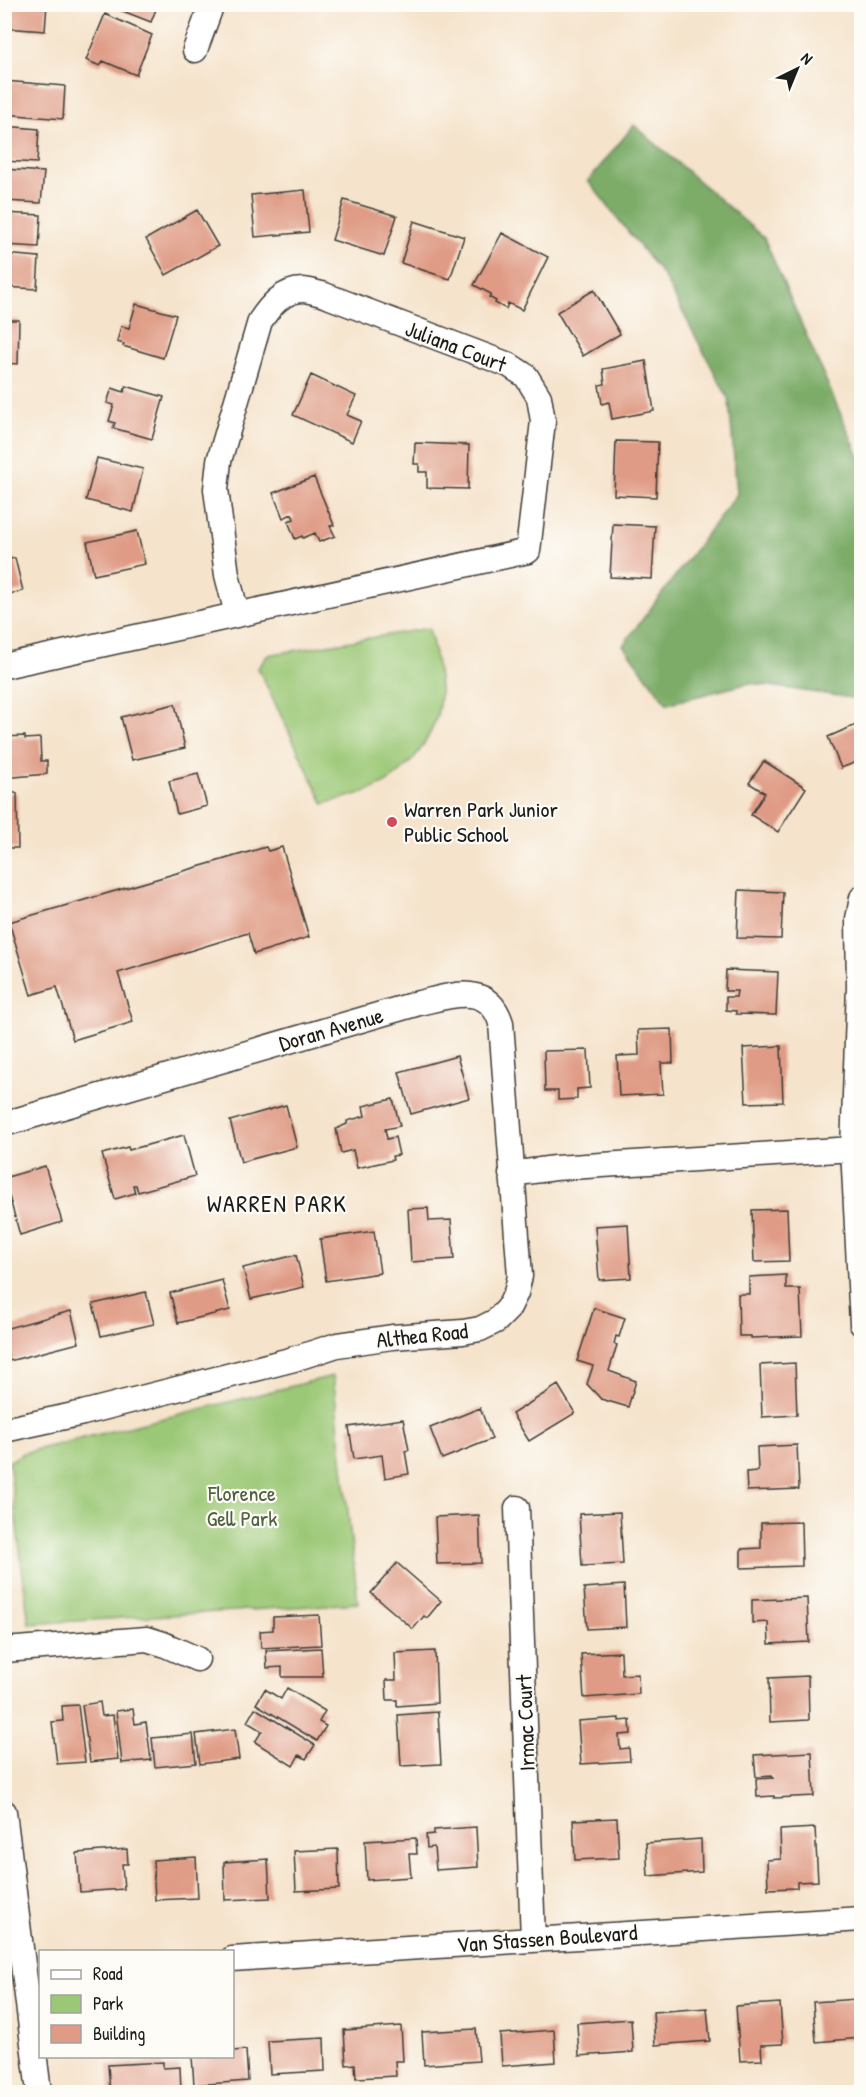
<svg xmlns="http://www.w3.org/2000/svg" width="866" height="2097" viewBox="0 0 866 2097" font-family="'Patrick Hand',sans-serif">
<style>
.green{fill:#9bc876;stroke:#5c7249;stroke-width:1.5}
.forest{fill:#7cac67;stroke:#4c6442;stroke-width:1.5}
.building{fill:#df9b85}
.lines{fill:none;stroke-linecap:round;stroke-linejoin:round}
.minor-casing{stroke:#3d3a36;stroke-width:27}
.minor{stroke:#fff;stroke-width:24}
.poi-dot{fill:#d1495b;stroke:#fdfcf7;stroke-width:2}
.labels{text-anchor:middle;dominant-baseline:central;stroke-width:4.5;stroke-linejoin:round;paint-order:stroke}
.street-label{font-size:22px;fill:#1c1c1c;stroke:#fdfcf7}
.poi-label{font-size:22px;fill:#1c1c1c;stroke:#fdfcf7;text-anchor:start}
.park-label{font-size:22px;fill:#4f6140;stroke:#fdfcf7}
.neighbourhood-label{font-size:24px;letter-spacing:1.5px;fill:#1c1c1c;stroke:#fdfcf7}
</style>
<rect width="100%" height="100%" fill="#fdfcf7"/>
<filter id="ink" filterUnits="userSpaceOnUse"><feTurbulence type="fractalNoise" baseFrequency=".0167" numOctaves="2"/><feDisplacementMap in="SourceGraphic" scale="12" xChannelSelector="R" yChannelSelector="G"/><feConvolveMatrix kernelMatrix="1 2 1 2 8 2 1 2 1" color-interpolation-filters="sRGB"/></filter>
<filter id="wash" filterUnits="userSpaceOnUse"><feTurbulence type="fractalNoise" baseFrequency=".008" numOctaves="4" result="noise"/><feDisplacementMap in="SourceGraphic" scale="24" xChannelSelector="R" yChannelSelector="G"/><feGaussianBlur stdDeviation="1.35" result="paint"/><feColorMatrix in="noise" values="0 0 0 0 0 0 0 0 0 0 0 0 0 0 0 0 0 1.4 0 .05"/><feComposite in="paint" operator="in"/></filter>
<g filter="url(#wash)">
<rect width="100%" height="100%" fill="#f5e3cb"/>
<path class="green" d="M429 628C434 648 439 670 440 691 441 725 418 759 393 778 374 792 346 797 324 804L258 668 268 655Z
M333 1376 358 1603 29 1624 9 1462 23 1453Z"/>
<path class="forest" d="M634 125 764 238 861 461 862 696 858 699 750 683 667 704 623 645 737 494 729 400 664 277 588 181Z"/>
<g id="blocks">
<path class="building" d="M4 4H47L45 31 4 28Z
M116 4H158L151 22 115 8Z
M105 14 152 35 136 75 103 61 100 66 86 60Z
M4 81 65 86 63 119 4 114Z
M4 126 39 129 37 163 4 161Z
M4 169 44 172 41 203 4 201Z
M305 190 309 232 255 237 251 195Z
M344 200 397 216 384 256 332 240Z
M197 210 218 246 166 275 146 239Z
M4 213 41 215 39 247 4 245Z
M414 221 464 237 450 279 401 263Z
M502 233 548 257 522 310 508 303 506 309 495 303 496 301 489 297 491 294 474 285Z
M4 254 39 257 37 289 4 287Z
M594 290 620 334 583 356 557 312Z
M136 304 176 315 163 358 123 346 124 344 117 342 121 326 129 328Z
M4 320H19L18 364 4 363Z
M646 361 654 411 612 419 609 402 602 404 599 385 605 384 603 369Z
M311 375 356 396 347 415 361 421 352 442 293 415Z
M126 386 164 397 152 439 113 428 115 423 109 421 114 405 107 403 112 388 124 392Z
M616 441 658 442 656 497 614 495Z
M415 443 469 445 468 489 427 488V472H419V464H414Z
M97 458 143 469 133 512 86 500Z
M314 477 334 525 330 526 335 536 319 542 315 533 303 538 302 536 295 539 288 521 294 519 292 514 283 518 273 493Z
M613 524 655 526 652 579 610 577Z
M137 531 145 564 94 575 87 542Z
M15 558 23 591 4 595V560Z
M175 704 185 748 132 760 121 717Z
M862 722V760L841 768 828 737Z
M25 736V739L40 738 41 761H47V774L4 778V737Z
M764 761 806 788 778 832 751 815 765 793 749 783Z
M198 774 207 806 177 814 169 781Z
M4 793H17L18 848H4Z
M266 847 268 851 282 847 309 937 254 954 248 933 118 973 133 1022 73 1040 57 987 31 995 9 922Z
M739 890 783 892 781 939 737 938Z
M726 970 778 972 776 1015 736 1014V1011L726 1010V997H736L737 991H725Z
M672 1029 673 1063H661L663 1094 619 1096 617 1056 639 1055 638 1030Z
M781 1046 783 1102 746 1103 743 1048Z
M588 1050 590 1088 577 1089V1099L558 1100V1091H545L544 1051Z
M457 1056 469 1098 411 1114 399 1072Z
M393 1099 400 1126 385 1129 387 1139 395 1137 399 1155 392 1156 393 1160 357 1168 353 1150 341 1153 336 1129 347 1124V1121L365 1116 363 1106Z
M286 1105 297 1147 241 1162 230 1121Z
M184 1135 195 1176 138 1192 136 1185H133L135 1193 115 1199 102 1154 128 1147 129 1150Z
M45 1166 62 1222 20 1235 4 1178Z
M428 1208 429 1221 451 1220 454 1259 411 1262 408 1209Z
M787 1209 789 1261 754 1262 752 1210Z
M628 1224 631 1278 599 1280 595 1226Z
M374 1231 380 1273 326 1281 320 1239Z
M296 1255 304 1287 251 1299 243 1268Z
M786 1275V1289H800L802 1336 751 1338V1336H739L738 1294H749V1277Z
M222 1280 230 1310 178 1323 170 1293Z
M146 1292 154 1324 101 1336 93 1304Z
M594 1308 625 1318 619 1337 616 1336 614 1344 617 1345 609 1371 636 1381 628 1407 601 1399 587 1384 593 1366 577 1361Z
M71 1311 79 1343 9 1361 6 1347H4V1329Z
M795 1363 797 1415 762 1417 760 1365Z
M558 1385 575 1413 529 1441 512 1414Z
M480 1408 492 1439 442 1459 430 1428Z
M403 1419 409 1450 405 1451 409 1474 385 1478 382 1455 354 1459 349 1427Z
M797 1445 799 1489 747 1491 746 1472 758 1471 757 1447Z
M620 1512 623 1564 582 1566 579 1514Z
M479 1515 481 1563 437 1564 435 1517Z
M801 1522 802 1566 741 1568V1549L761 1548V1523Z
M397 1563 441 1601 427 1618 424 1616 413 1629 371 1593Z
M624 1585 626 1627 587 1629 584 1588Z
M807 1598 809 1642 769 1644 768 1622 752 1623V1600Z
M319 1615 321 1645 261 1648 260 1631 273 1630V1617Z
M321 1648 323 1677H282V1667L267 1668 266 1651Z
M435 1651 437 1703 397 1706V1700H387L386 1680H396L395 1653Z
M621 1652 622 1675 638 1674 639 1694 584 1698 581 1654Z
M808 1676 809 1720 770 1722 769 1678Z
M287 1688 325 1711 319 1722 326 1726 317 1741 256 1704 265 1689 281 1699Z
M100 1702 102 1716 113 1715 118 1759 90 1762 82 1705Z
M78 1705 85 1762 57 1764 52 1722 63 1721 62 1706Z
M255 1708 315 1745 306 1759 299 1755 293 1766 255 1742 262 1731 247 1722Z
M133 1709 135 1724 146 1722 151 1760 122 1763 116 1711Z
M438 1712 441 1764 401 1766 398 1715Z
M619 1718V1721L630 1720 631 1734 619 1735 620 1749 629 1748 630 1761 581 1764 578 1721Z
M235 1729 239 1759 200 1764 196 1734Z
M193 1734 196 1763 155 1767 152 1738Z
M812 1752 814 1796 774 1798V1796L757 1797 756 1779 773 1778 772 1776 756 1777 754 1755Z
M617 1818 619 1858 575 1860 573 1820Z
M476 1827 478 1867 436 1870 434 1847 427 1848 426 1835 434 1834V1830Z
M815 1828 818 1881 797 1882V1888L768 1889 767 1860 781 1859 780 1830Z
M416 1838 417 1854H409L411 1877 367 1880 365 1841Z
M701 1839 702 1872 648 1876 646 1843Z
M127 1849 128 1864H122L124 1889 80 1892 77 1853Z
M338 1849 339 1889 296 1891 294 1851Z
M196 1857 198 1898 155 1900 153 1860Z
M268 1859 270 1898 225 1900 224 1862Z
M858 1999 861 2038 816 2042 813 2002Z
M780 2003 783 2044 761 2045 762 2060 740 2061 736 2006Z
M707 2008 710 2041 655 2045 653 2012Z
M631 2019 633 2052 579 2056 577 2023Z
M401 2026 403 2061H395L396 2076 356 2078 355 2064 346 2065 344 2030Z
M476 2029 479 2061 424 2065 422 2032Z
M554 2030 556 2062 502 2066 500 2034Z
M324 2038 325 2071 270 2074 268 2041Z
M246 2050 248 2081 194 2085 192 2056H232V2051Z
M163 2062V2068L180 2067 181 2092H110L108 2065Z"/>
</g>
</g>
<g filter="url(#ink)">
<use href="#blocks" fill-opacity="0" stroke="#3d3a36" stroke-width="1.5"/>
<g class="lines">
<defs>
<path id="minor" d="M195 50 212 4
M4 666 528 551 543 421 539 397 526 376 509 365 322 294C316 293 309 290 303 290 283 290 270 306 260 321L219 461 216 489 227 575 237 614
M862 898 858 919 859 987 853 1149 862 1324
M4 1124 419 1003C450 996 488 981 501 1023L520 1276 516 1293 508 1309 496 1321 480 1329 463 1332 392 1337 337 1345 294 1359 83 1413 4 1430
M511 1174 555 1168 853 1149
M517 1508 533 1939
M4 1650 147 1639 163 1644 197 1659
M4 1812 39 2092
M232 1959 862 1919"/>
</defs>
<use href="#minor" class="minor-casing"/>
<use href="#minor" class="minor"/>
</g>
</g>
<circle class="poi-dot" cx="392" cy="822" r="6"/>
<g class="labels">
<g class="street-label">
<text transform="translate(456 346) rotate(21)">Juliana Court</text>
<text transform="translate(331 1029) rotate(-16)">Doran Avenue</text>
<text transform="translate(422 1335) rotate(-6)">Althea Road</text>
<text transform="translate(525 1723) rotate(-92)">Irmac Court</text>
<text transform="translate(547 1938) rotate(-4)">Van Stassen Boulevard</text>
</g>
<g class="poi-label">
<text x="404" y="809">Warren Park Junior<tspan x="404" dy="25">Public School</tspan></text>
</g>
<g class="park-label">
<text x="242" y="1493">Florence<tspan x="242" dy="25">Gell Park</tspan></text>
</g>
<g class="neighbourhood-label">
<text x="277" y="1203">WARREN PARK</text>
</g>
</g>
<rect width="866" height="2097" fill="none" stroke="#fdfcf7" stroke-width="24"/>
<rect x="39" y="1950" width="195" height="108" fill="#fdfcf7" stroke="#a3a29f" stroke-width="1.5"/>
<rect x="51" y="1970" width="30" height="9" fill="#ffffff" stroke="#a3a29f" stroke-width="1.5"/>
<text x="93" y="1980" font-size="18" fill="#1c1c1c">Road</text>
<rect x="51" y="1995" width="30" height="18" fill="#9bc876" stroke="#a3a29f" stroke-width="1.5"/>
<text x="93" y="2010" font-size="18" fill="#1c1c1c">Park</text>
<rect x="51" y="2025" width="30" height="18" fill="#df9b85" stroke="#a3a29f" stroke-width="1.5"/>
<text x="93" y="2040" font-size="18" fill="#1c1c1c">Building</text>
<g transform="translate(797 69) rotate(43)" stroke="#fdfcf7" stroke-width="4.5" paint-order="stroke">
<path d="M0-4.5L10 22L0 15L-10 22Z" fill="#1c1c1c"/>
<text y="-9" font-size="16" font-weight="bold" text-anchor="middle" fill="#1c1c1c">N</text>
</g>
</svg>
